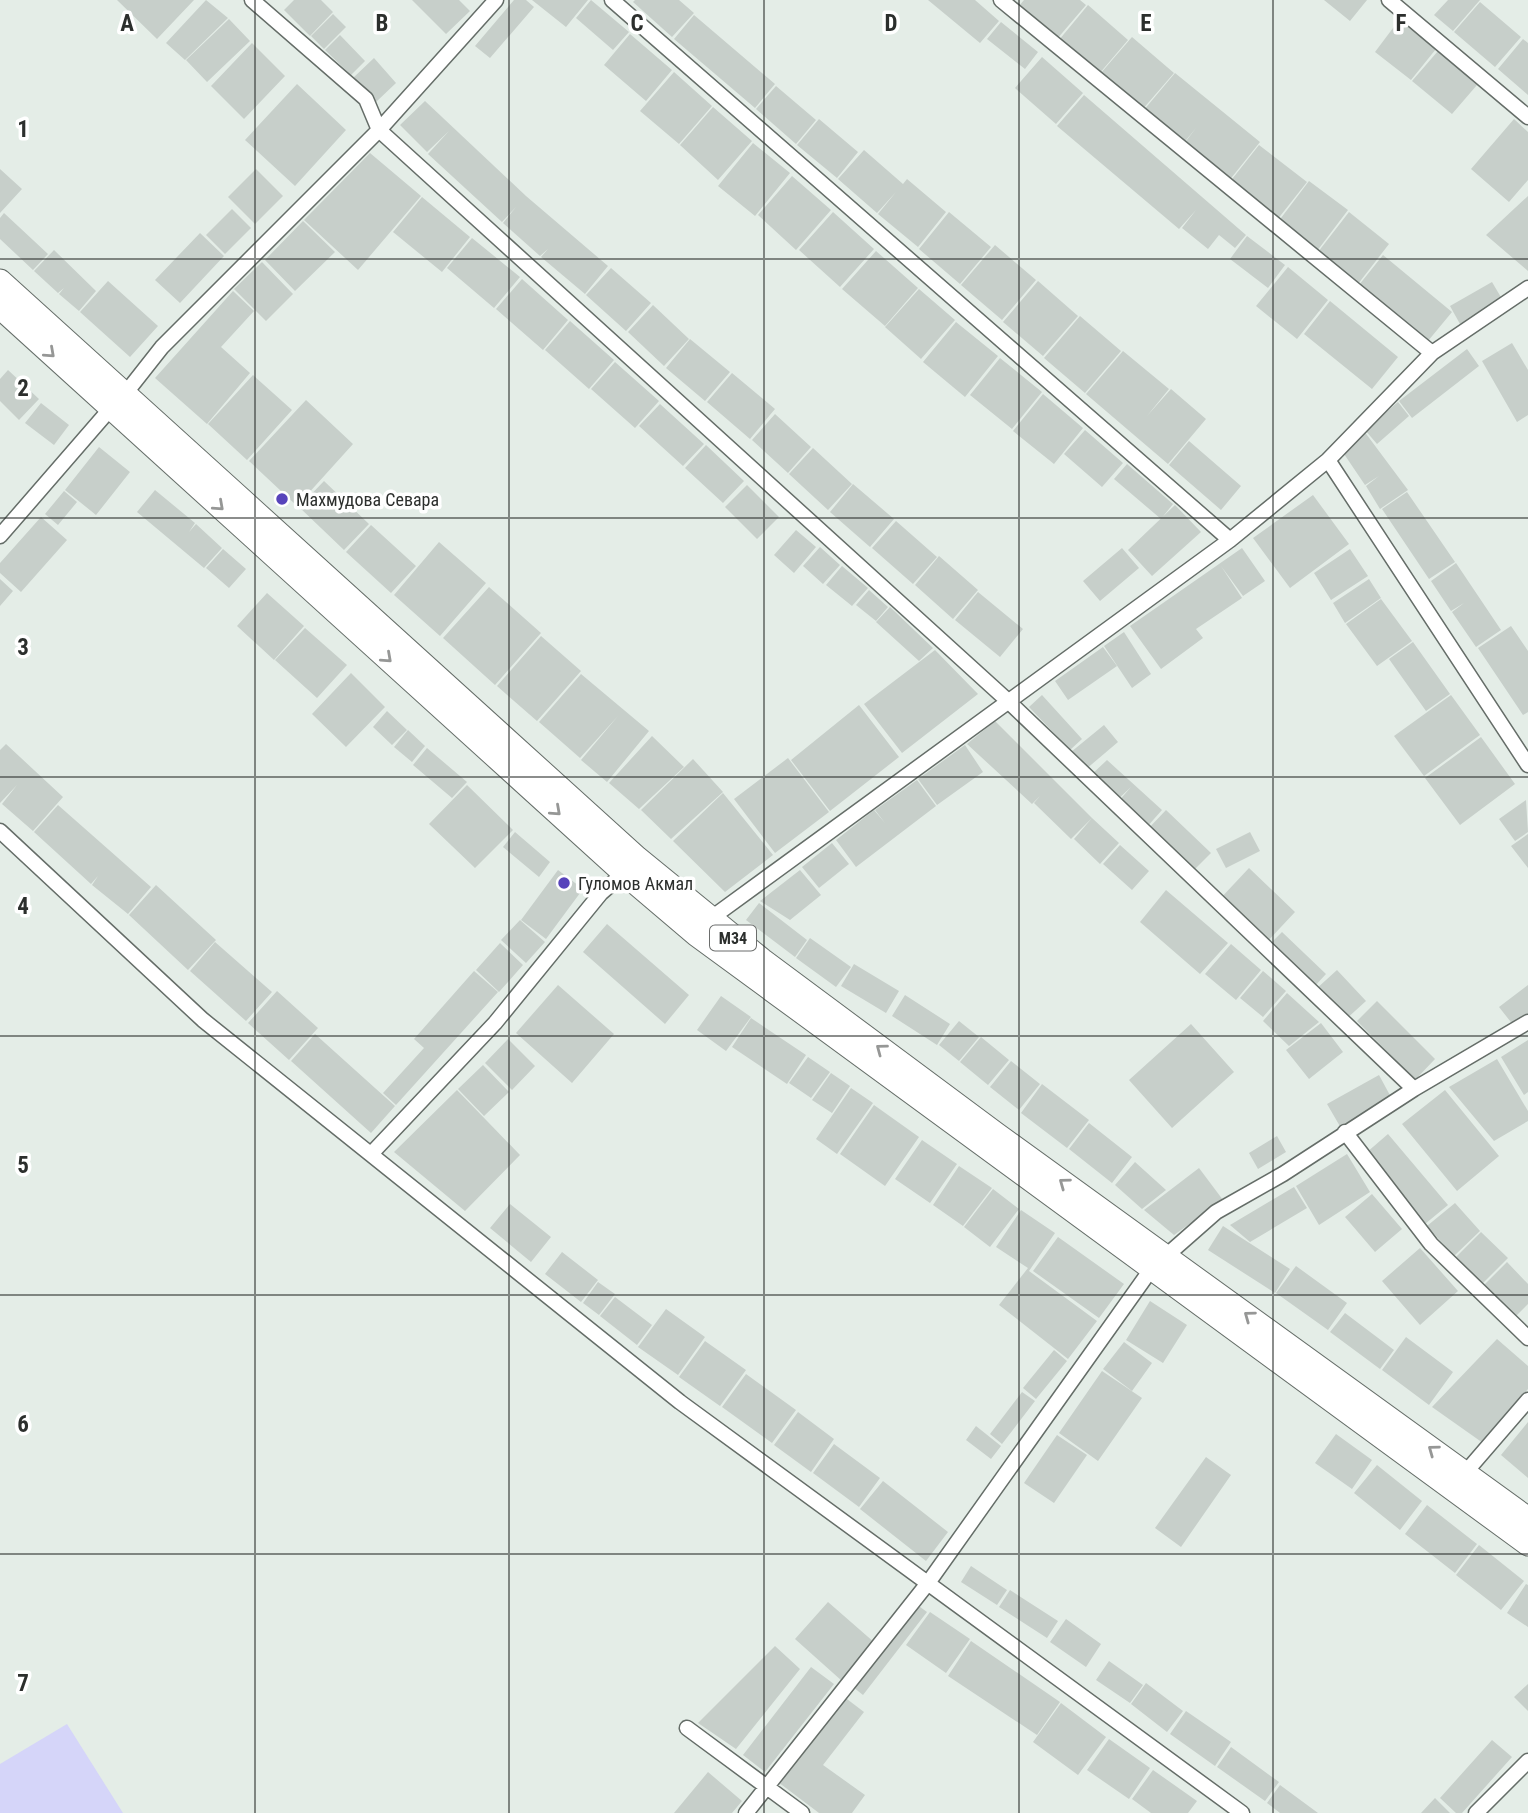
<svg xmlns="http://www.w3.org/2000/svg" width="1528" height="1813" viewBox="0 0 1528 1813" font-family="'Roboto Condensed',sans-serif">
<style>
.green{fill:#d5d5f9}
.building{fill:#c7cfca}
.lines{fill:none;stroke-linecap:round;stroke-linejoin:round}
.street-casing{stroke:#656d68;stroke-width:17}
.primary-casing{stroke:#656d68;stroke-width:25}
.street{stroke:#fff;stroke-width:14}
.primary{stroke:#fff;stroke-width:23}
.oneway{stroke:#969796}
.grid{fill:none;stroke:#2c2f2d;stroke-width:2;stroke-opacity:0.55}
.poi-dot{fill:#5743bb;stroke:#fff;stroke-width:2.5}
.labels{text-anchor:middle;dominant-baseline:central;stroke-width:7;stroke-linejoin:round;paint-order:stroke}
.shield{fill:#fff;stroke:#6b6d6c;stroke-width:2}
.shield-label{font-size:16px;font-weight:bold;fill:#2c2f2d}
.poi-label{font-size:18px;fill:#2c2f2d;stroke:#fff;text-anchor:start}
.grid-label{font-size:23px;text-anchor:middle;font-weight:bold;fill:#2c2f2d;stroke:#fff;stroke-width:7;stroke-linejoin:round;paint-order:stroke}
</style>
<rect width="100%" height="100%" fill="#e4ede7"/>
<path class="green" d="M67 1724 123 1813H0V1764Z"/>
<path class="building" d="M117 0H194L157 39Z
M206 0 228 18 185 60 166 43Z
M294 0H321L333 12 310 36 284 10Z
M412 0H459L470 11 446 34Z
M514 0H526L534 7 490 58 475 46Z
M532 0H588L566 27Z
M591 0 629 32 613 50 576 18Z
M635 0H679L694 13 672 37 633 2Z
M928 0H975L999 21 980 43Z
M1024 0H1080L1086 5 1057 39 1019 6Z
M1324 0H1367L1350 21Z
M1448 0H1480L1453 31 1434 15Z
M1480 2 1521 37 1495 67 1454 32Z
M1088 5 1128 40 1099 74 1059 40Z
M333 14 346 27 324 49 311 36Z
M694 15 775 84 755 108 674 39Z
M229 19 250 41 207 82 186 60Z
M1399 20 1436 49 1411 80 1375 52Z
M1001 22 1038 52 1025 69 987 39Z
M630 34 672 70 646 101 604 65Z
M340 35 365 61 351 75 325 50Z
M1132 37 1174 73 1142 110 1100 74Z
M1523 39 1528 43V95L1498 69Z
M252 43 285 76 244 119 211 86Z
M1438 51 1477 85 1452 114 1412 81Z
M1042 57 1083 93 1056 124 1015 88Z
M374 58 396 83 376 102 353 78Z
M674 72 712 106 679 144 640 111Z
M1175 73 1260 142 1228 182 1183 145 1196 128 1182 145 1143 111Z
M297 84 346 130 295 186 245 140Z
M776 86 816 120 796 144 756 109Z
M1084 95 1246 235 1235 248 1219 235 1208 249 1182 228 1196 210 1179 229 1057 126Z
M425 101 526 196 608 266 585 294 541 257 548 249 540 256 503 223 516 207 502 222 428 154 449 131 427 152 400 125Z
M713 107 752 141 718 180 680 145Z
M819 119 858 152 837 178 797 145Z
M1514 119 1528 132V180L1509 202 1471 169Z
M753 143 790 173 755 216 718 186Z
M1259 145 1307 182 1277 220 1229 183Z
M864 150 903 184 907 179 946 212 918 247 878 214 896 192 877 213 838 179Z
M370 153 421 196 358 270 304 220Z
M0 169 22 189 0 213Z
M256 169 283 196 255 224 228 197Z
M792 176 831 210 796 250 758 215Z
M1309 181 1348 210 1317 251 1278 222Z
M1528 196V271L1486 235Z
M422 197 470 237 442 272 393 232Z
M232 209 251 228 225 254 206 235Z
M833 212 874 249 840 287 799 250Z
M949 212 991 247 960 284 919 249Z
M1349 212 1389 244 1358 284 1318 252Z
M4 213 48 254 33 270 0 239V218Z
M303 221 335 252 295 291 265 260Z
M200 233 224 256 180 303 155 280Z
M1247 236 1285 265 1268 288 1230 259Z
M472 238 520 277 494 308 447 268Z
M995 245 1036 280 1002 320 961 285Z
M54 250 96 291 79 311 59 294 64 288 58 293 34 271Z
M876 251 918 288 885 326 842 289Z
M1383 255 1452 312 1428 341 1359 285Z
M262 262 293 294 266 321 234 289Z
M1288 267 1328 300 1297 339 1256 306Z
M611 268 651 303 626 331 586 295Z
M522 279 568 320 543 350 496 309Z
M108 281 158 326 130 357 80 312Z
M1038 281 1078 316 1043 356 1003 322Z
M1492 282 1502 299 1460 324 1450 306Z
M919 289 955 320 921 359 885 327Z
M233 291 254 311 221 347 250 373 207 424 155 378Z
M1330 301 1398 357 1372 389 1304 334Z
M653 305 689 339 664 366 628 332Z
M1080 316 1121 351 1085 393 1044 358Z
M570 321 614 360 589 389 545 350Z
M956 322 998 356 965 397 923 362Z
M690 339 730 372 705 401 666 368Z
M1512 343 1528 370V415L1517 422 1482 361Z
M1467 349 1479 366 1412 418 1399 401Z
M1123 351 1169 389 1147 416 1171 389 1206 419 1168 464 1086 394Z
M1000 358 1042 392 1012 429 970 395Z
M615 362 659 401 635 428 591 389Z
M8 370 39 399 19 420 0 401V379Z
M732 373 775 409 750 439 707 402Z
M253 375 292 410 247 460 208 424Z
M1043 394 1083 428 1054 464 1013 431Z
M306 400 353 444 297 506 249 461Z
M1398 402 1409 416 1377 444 1365 430Z
M41 403 69 425 54 445 25 423Z
M660 404 704 444 683 466 639 426Z
M775 414 811 447 788 473 752 440Z
M1085 430 1123 463 1102 487 1064 454Z
M1364 431 1408 490 1380 509 1366 486 1379 476 1365 485 1342 451Z
M1189 441 1241 486 1221 510 1169 465Z
M706 445 744 481 723 503 685 468Z
M99 447 130 472 96 515 65 490Z
M813 448 852 484 828 510 789 474Z
M1127 464 1173 504 1161 519 1114 479Z
M324 481 369 524 344 550 299 507Z
M853 484 894 519 870 547 830 512Z
M747 485 779 517 757 539 725 507Z
M155 490 195 523 189 532 196 524 222 548 204 568 137 512Z
M64 491 77 502 58 525 45 514Z
M1407 492 1455 562 1429 579 1382 509Z
M1313 495 1349 544 1290 588 1253 538Z
M1175 505 1201 532 1152 576 1128 550Z
M41 517 67 540 21 592 0 573V563Z
M896 521 937 557 913 584 872 548Z
M371 525 416 566 391 593 346 552Z
M796 530 816 547 794 573 774 555Z
M439 542 486 583 440 636 394 595Z
M820 547 840 565 823 584 803 566Z
M1122 548 1139 568 1100 601 1083 581Z
M1242 548 1265 581 1243 596 1221 566 1242 598 1196 629 1203 638 1161 669 1130 626Z
M223 549 246 569 229 588 206 568Z
M1350 549 1368 576 1331 600 1314 573Z
M939 556 978 590 953 619 915 585Z
M1456 563 1501 630 1476 647 1452 612 1464 603 1451 611 1431 581Z
M842 566 868 588 852 606 826 585Z
M0 579 13 591 0 606Z
M1369 579 1381 598 1345 623 1333 603Z
M489 587 541 633 495 685 443 638Z
M869 590 888 607 876 621 856 605Z
M978 592 1023 629 1000 657 955 620Z
M267 593 304 626 274 660 237 626Z
M1381 599 1412 641 1377 666 1346 624Z
M890 607 933 648 919 661 876 622Z
M1511 626 1528 651V712L1523 715 1478 648Z
M305 628 347 665 317 698 275 660Z
M1124 632 1151 674 1132 688 1104 646Z
M541 636 581 671 537 721 497 686Z
M1413 642 1450 694 1426 711 1389 659Z
M1103 647 1117 666 1068 700 1055 681Z
M935 650 978 694 902 753 864 704Z
M351 673 385 707 346 747 312 714Z
M581 674 649 731 607 782 581 760 618 716 580 758 539 722Z
M1042 695 1082 739 1070 750 1029 707Z
M1451 695 1480 735 1424 776 1394 736Z
M859 705 899 757 830 811 791 760Z
M387 711 407 730 392 745 373 727Z
M995 721 1092 818 1071 839 1034 803 1040 796 1032 804 967 744Z
M1104 725 1118 742 1085 770 1071 752Z
M408 730 425 746 412 762 394 747Z
M652 736 684 767 639 809 609 783Z
M1481 737 1515 784 1460 825 1425 778Z
M6 744 63 797 33 831 2 804 17 785 0 803V750Z
M965 745 983 772 937 805 918 779Z
M427 748 467 782 452 798 413 765Z
M788 758 829 812 775 853 734 799Z
M693 759 723 792 671 839 641 810Z
M1107 760 1162 810 1146 828 1117 803 1131 787 1115 802 1090 776Z
M917 780 936 806 856 867 836 840 874 810 885 823 875 810Z
M467 785 513 830 475 868 429 824Z
M723 793 773 855 725 892 673 841Z
M1526 800 1528 832 1515 841 1499 819Z
M58 805 151 887 128 914 92 885 98 876 91 884 34 832Z
M1166 810 1211 853 1192 872 1147 830Z
M1092 818 1119 843 1100 864 1074 839Z
M515 832 550 862 539 877 503 847Z
M1250 832 1260 851 1226 868 1216 849Z
M1528 834V868L1511 846Z
M832 843 849 864 819 888 802 867Z
M1120 845 1149 871 1132 890 1103 864Z
M1249 868 1295 912 1265 944 1219 900Z
M558 870 583 889 546 939 521 920Z
M800 870 821 895 790 920 760 901Z
M156 885 216 940 188 970 129 915Z
M1166 890 1228 943 1200 974 1140 922Z
M759 903 807 940 795 957 746 920Z
M520 920 545 942 526 963 501 940Z
M607 924 689 995 665 1024 583 952Z
M1282 932 1326 974 1313 988 1268 946Z
M810 938 851 967 836 987 796 958Z
M215 942 272 992 246 1021 190 971Z
M500 943 523 965 499 992 476 970Z
M1231 944 1261 970 1236 1000 1205 974Z
M854 964 899 991 886 1013 841 986Z
M1337 970 1366 1001 1344 1021 1315 990Z
M474 971 498 992 396 1105 383 1093 424 1048 414 1039Z
M1263 971 1286 991 1263 1017 1240 998Z
M558 985 614 1034 572 1083 516 1033Z
M1528 985V1016L1514 1026 1499 1007Z
M277 991 318 1028 289 1060 248 1023Z
M1287 993 1319 1022 1289 1046 1263 1021Z
M905 995 950 1024 937 1045 892 1016Z
M721 996 751 1017 726 1051 697 1030Z
M1377 1001 1435 1059 1415 1080 1357 1021Z
M751 1018 806 1055 787 1084 732 1047Z
M959 1021 979 1037 959 1061 939 1045Z
M1321 1023 1343 1052 1309 1079 1286 1050Z
M1191 1024 1234 1072 1172 1128 1129 1080Z
M315 1034 395 1106 371 1133 291 1061Z
M981 1037 1009 1060 988 1085 960 1062Z
M508 1039 535 1066 512 1090 485 1063Z
M1528 1040V1092L1524 1095 1501 1057Z
M808 1057 830 1072 811 1098 789 1083Z
M1497 1059 1528 1111V1121L1494 1141 1449 1087Z
M1011 1061 1040 1084 1019 1110 990 1087Z
M483 1065 509 1092 484 1116 458 1089Z
M831 1073 850 1086 832 1113 812 1100Z
M1379 1075 1392 1099 1341 1128 1327 1104Z
M1042 1084 1089 1120 1067 1148 1021 1113Z
M851 1088 873 1103 837 1154 816 1139Z
M457 1090 520 1155 465 1211 394 1152Z
M1445 1090 1499 1156 1457 1191 1402 1124Z
M874 1105 919 1137 885 1186 840 1154Z
M1089 1123 1132 1157 1112 1183 1069 1149Z
M1388 1134 1448 1205 1425 1224 1366 1153Z
M1277 1136 1286 1152 1258 1169 1249 1153Z
M922 1140 957 1164 930 1203 895 1179Z
M1347 1154 1370 1192 1319 1225 1296 1186Z
M1135 1162 1166 1190 1142 1209 1115 1185Z
M959 1166 992 1188 963 1226 933 1205Z
M1199 1168 1223 1200 1174 1235 1144 1210Z
M1294 1187 1307 1208 1250 1242 1230 1225Z
M993 1189 1019 1209 990 1247 964 1227Z
M1372 1194 1402 1229 1375 1252 1345 1217Z
M1455 1203 1480 1231 1454 1256 1427 1226Z
M510 1204 551 1237 531 1262 490 1228Z
M1021 1210 1055 1233 1029 1271 1097 1321 1068 1359 999 1305 1028 1268 996 1247Z
M1223 1226 1290 1269 1275 1293 1208 1250Z
M1481 1232 1508 1258 1482 1284 1456 1257Z
M1058 1237 1124 1284 1099 1318 1033 1271Z
M1420 1248 1458 1291 1420 1325 1382 1281Z
M562 1252 598 1280 581 1302 545 1274Z
M1507 1262 1528 1284V1304L1515 1317 1484 1285Z
M1296 1266 1347 1303 1328 1330 1276 1293Z
M598 1282 615 1294 599 1315 583 1303Z
M615 1297 652 1325 637 1345 600 1316Z
M1150 1301 1187 1325 1163 1363 1126 1340Z
M666 1309 705 1337 678 1375 638 1347Z
M1345 1313 1394 1350 1380 1369 1330 1332Z
M1406 1337 1453 1372 1429 1405 1382 1370Z
M1497 1339 1528 1366V1389L1483 1443 1432 1407Z
M705 1341 746 1370 720 1406 679 1377Z
M1124 1342 1152 1363 1132 1391 1103 1369Z
M1054 1350 1067 1361 1036 1399 1023 1388Z
M1102 1371 1142 1398 1098 1461 1059 1433Z
M746 1374 796 1410 772 1443 722 1407Z
M1022 1392 1035 1401 1002 1444 990 1434Z
M798 1412 834 1439 811 1472 774 1445Z
M1528 1422V1478L1501 1455Z
M976 1426 1001 1446 991 1459 966 1440Z
M1336 1434 1372 1460 1352 1489 1315 1463Z
M1057 1435 1087 1455 1054 1503 1024 1483Z
M834 1444 880 1478 859 1507 813 1473Z
M1206 1457 1231 1475 1181 1547 1155 1528Z
M1377 1465 1422 1501 1400 1530 1354 1493Z
M883 1481 948 1532 926 1561 860 1509Z
M1427 1505 1477 1544 1455 1573 1405 1534Z
M1479 1545 1524 1581 1501 1610 1456 1575Z
M971 1566 1007 1590 997 1605 961 1582Z
M1526 1584 1528 1585V1627L1507 1613Z
M1010 1590 1058 1621 1047 1638 999 1607Z
M828 1602 875 1643 842 1681 795 1639Z
M916 1604 927 1612 863 1695 853 1687Z
M930 1612 970 1639 946 1673 906 1645Z
M1066 1619 1101 1644 1086 1667 1050 1642Z
M971 1641 1060 1702 1037 1735 948 1676Z
M775 1646 800 1669 736 1749 698 1723Z
M1109 1661 1143 1685 1130 1703 1096 1680Z
M811 1667 834 1684 765 1772 743 1755Z
M1146 1683 1183 1711 1167 1732 1131 1704Z
M1528 1684V1711L1514 1697Z
M843 1696 864 1712 823 1765 865 1795 852 1813H819L778 1782Z
M1061 1703 1106 1737 1078 1775 1033 1742Z
M1186 1711 1231 1742 1215 1766 1170 1734Z
M1109 1739 1150 1768 1129 1799 1087 1770Z
M1492 1740 1512 1757 1462 1813H1456L1440 1798Z
M1231 1747 1279 1782 1265 1801 1217 1767Z
M1153 1770 1197 1801 1188 1813H1151L1132 1799Z
M708 1772 742 1801 732 1813H674Z
M1280 1785 1318 1813H1280L1267 1803Z
M1435 1798 1450 1813H1421Z"/>
<g class="lines">
<defs>
<path id="street" d="M252 0 366 99 379 130 1008 701 1414 1089
M612 0 1230 540
M1001 0 1432 353
M1389 0 1528 117
M125 394 162 347 379 130 496 0
M1328 460 1528 765
M0 536 111 408
M0 831 203 1020 680 1402 1242 1813
M710 919 1230 540 1328 460 1432 353 1528 288
M1345 1132 1431 1244 1528 1338
M372 1153 495 1023 601 893 624 873
M1166 1256 1216 1212 1283 1174 1414 1089 1528 1022
M1465 1473 1528 1400
M687 1728 802 1813
M746 1813 928 1583 1152 1268
M1476 1813 1528 1761"/>
<path id="primary" d="M0 281 637 858 762 960 996 1134 1528 1519
M0 307 624 873 697 935 1528 1544"/>
</defs>
<use href="#street" class="street-casing"/>
<use href="#primary" class="primary-casing"/>
<use href="#street" class="street"/>
<use href="#primary" class="primary"/>
</g>
<defs><path id="oneway-chevron" d="M-2-3.5L2.5 0L-2 3.5" fill="none" stroke-width="1.6" stroke-linecap="round" stroke-linejoin="round" transform="scale(1.75)"/></defs>
<g class="oneway">
<use href="#oneway-chevron" transform="translate(50 353) rotate(42)"/>
<use href="#oneway-chevron" transform="translate(219 506) rotate(42)"/>
<use href="#oneway-chevron" transform="translate(387 658) rotate(42)"/>
<use href="#oneway-chevron" transform="translate(556 811) rotate(42)"/>
<use href="#oneway-chevron" transform="translate(881 1049) rotate(-143)"/>
<use href="#oneway-chevron" transform="translate(1064 1183) rotate(-144)"/>
<use href="#oneway-chevron" transform="translate(1249 1316) rotate(-144)"/>
<use href="#oneway-chevron" transform="translate(1433 1450) rotate(-144)"/>
</g>
<path class="grid" d="M255 0V1813M509 0V1813M764 0V1813M1019 0V1813M1273 0V1813M0 259H1528M0 518H1528M0 777H1528M0 1036H1528M0 1295H1528M0 1554H1528"/>
<g class="poi-dot">
<circle cx="282" cy="499" r="7"/>
<circle cx="564" cy="883" r="7"/>
</g>
<g class="labels">
<rect class="shield" x="710" y="925.5" width="46" height="25" rx="5"/>
<g class="shield-label">
<text x="733" y="938">M34</text>
</g>
<g class="poi-label">
<text x="296" y="499">Махмудова Севара</text>
<text x="578" y="883">Гуломов Акмал</text>
</g>
</g>
<g class="grid-label">
<text x="127" y="31">A</text>
<text x="382" y="31">B</text>
<text x="637" y="31">C</text>
<text x="891" y="31">D</text>
<text x="1146" y="31">E</text>
<text x="1401" y="31">F</text>
<text x="23" y="137">1</text>
<text x="23" y="396">2</text>
<text x="23" y="655">3</text>
<text x="23" y="914">4</text>
<text x="23" y="1173">5</text>
<text x="23" y="1432">6</text>
<text x="23" y="1691">7</text>
</g>
</svg>
